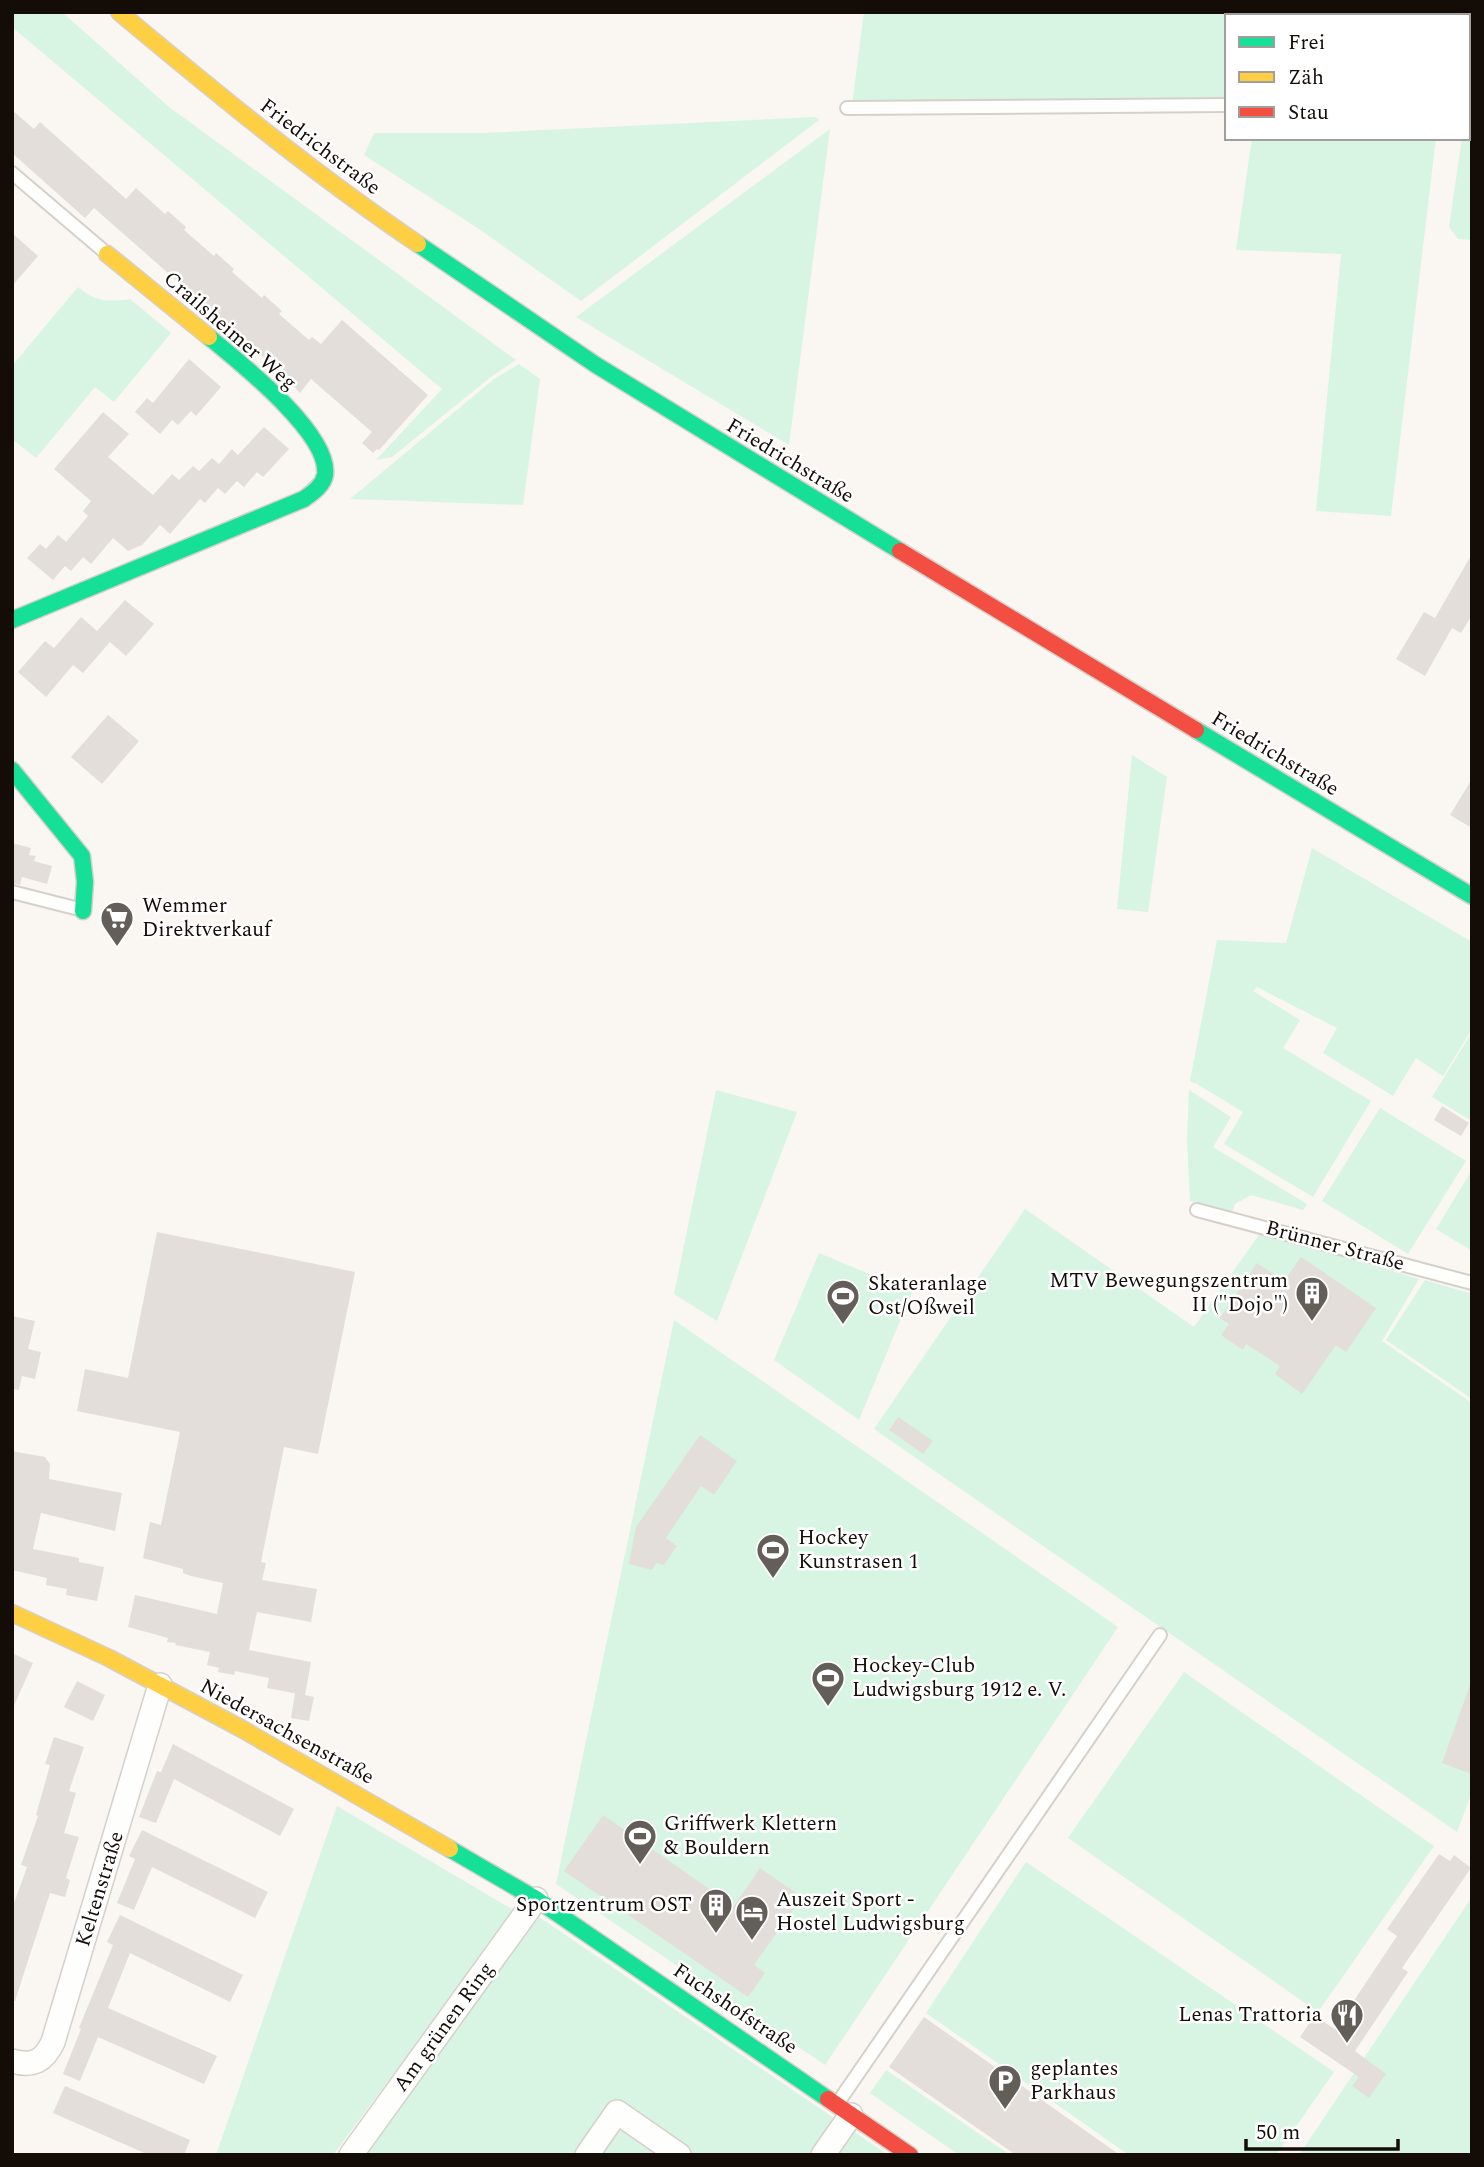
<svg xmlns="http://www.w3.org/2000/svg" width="1484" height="2167" viewBox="0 0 1484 2167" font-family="Spectral,serif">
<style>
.green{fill:#d7f5e2}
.building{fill:#e3ded9}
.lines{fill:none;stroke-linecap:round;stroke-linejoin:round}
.lane-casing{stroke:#d6d0ca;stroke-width:16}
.street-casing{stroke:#d6d0ca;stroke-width:26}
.fast-casing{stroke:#d6d0ca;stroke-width:19}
.slow-casing{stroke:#d6d0ca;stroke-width:19}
.jam-casing{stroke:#d6d0ca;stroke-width:19}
.lane{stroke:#fefefd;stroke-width:12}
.street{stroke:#fefefd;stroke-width:23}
.fast{stroke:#16e098;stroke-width:16}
.slow{stroke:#ffcf43;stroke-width:16}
.jam{stroke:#f24e42;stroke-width:16}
.labels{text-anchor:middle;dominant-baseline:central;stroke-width:5;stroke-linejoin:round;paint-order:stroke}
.street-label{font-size:21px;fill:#130c07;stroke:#fff}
.poi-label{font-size:21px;fill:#130c07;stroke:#fff;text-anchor:start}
</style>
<rect width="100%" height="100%" fill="#faf6f2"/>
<path class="green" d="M12 12H62L169 107 516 360 492 376 392 457 376 460 442 389 12 27Z
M864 12H1472V94L1468 95V16H1227V99L852 105Z
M815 117 819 120 581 301 479 229 364 155 374 133H484Z
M1468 125H1472V240L1458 239 1449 227 1462 138H1468Z
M830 129 789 445 576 317Z
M1252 138H1436L1391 516 1316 511 1341 254 1236 250Z
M78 287C95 302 108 302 130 299L171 333 114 402 95 387 36 458 12 439V366Z
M519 364 540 379 523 505 350 499 494 379Z
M1132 755 1167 777 1148 912 1117 909Z
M1312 848 1472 942V1029L1443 1076 1416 1058 1393 1096 1323 1053 1337 1028 1257 987 1253 991 1300 1020 1283 1048 1371 1101 1313 1197 1224 1144 1243 1112 1197 1084 1201 1076 1196 1084 1190 1081 1217 940 1286 943Z
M1472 1032V1121L1432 1097Z
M716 1090 797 1112 717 1321 674 1294Z
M1189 1090 1231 1117 1213 1147 1307 1204 1303 1210 1251 1195 1235 1204 1232 1212 1190 1201 1187 1140Z
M1380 1108 1466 1161 1408 1254 1322 1201Z
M1472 1170V1251L1436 1229Z
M1025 1209 1194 1327 1261 1232 1419 1279 1382 1341 1472 1403V1792L1457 1832 874 1429Z
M819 1253 912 1292 859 1420 774 1360Z
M1425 1280 1472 1294V1399L1386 1340Z
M674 1320 1118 1627 825 2065 556 1884Z
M1184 1672 1434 1846 1318 2012 1068 1838Z
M337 1806 515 1911 333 2155H216Z
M1026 1862 1334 2072 1276 2155H1129L926 2013Z
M1472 1897V2155H1299Z
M539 1917 888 2155H351L516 1928Z
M886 2070 1010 2155H959L870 2093Z"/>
<path class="building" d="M12 110 34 129 40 122 126 199 136 188 165 214 168 211 186 227 184 230 214 256 216 253 234 269 232 272 262 298 264 295 282 311 279 314 309 340 312 337 321 344 342 320 428 395 379 450 377 449 373 453 362 443 372 432 311 379 300 393 289 381 290 380 94 208 85 218 12 153Z
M12 233 38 256 12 286Z
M189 359 221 387 196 416 191 411 178 425 172 420 160 434 135 412 147 398 153 403Z
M103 412 129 434 108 457 153 495 172 474 179 480 193 466 199 471 212 458 219 464 232 449 238 455 264 427 289 449 263 477 257 472 244 487 237 481 225 494 218 488 205 503 200 499 170 534 160 525 142 545 128 551 113 538 91 564 83 557 71 571 65 566 53 580 27 558 40 544 46 549 58 535 66 542 88 516 83 511 91 501 54 469Z
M1472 554V615L1461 633 1452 628 1425 676 1396 659 1424 612 1435 618Z
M125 600 154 624 126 656 110 642 83 673 73 665 46 697 18 672 45 641 54 648 81 617 97 631Z
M108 715 139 741 102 784 71 757Z
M1472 779V828L1450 815Z
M12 843 31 848 29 855 36 856 34 861 52 866 47 884 22 877 20 885 12 883Z
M1442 1106 1469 1123 1461 1136 1434 1120Z
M157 1232 355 1272 318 1454 284 1447 261 1562 266 1563 262 1580 317 1589 311 1622 257 1612 249 1650 311 1662 305 1695 314 1697 309 1721 291 1718 295 1693 303 1695 267 1688 269 1678 235 1671 234 1675 218 1672 219 1668 207 1665 210 1652 175 1645 176 1643 167 1642 168 1638 128 1627 135 1595 217 1614 223 1583 191 1576 183 1573V1569L143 1558 150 1522 161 1525 180 1432 77 1411 85 1369 128 1378Z
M1301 1257 1376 1308 1346 1352 1336 1345 1302 1394 1275 1374 1280 1366 1246 1344 1243 1350 1221 1335 1229 1324 1220 1318 1257 1263 1284 1281Z
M12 1316 35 1321 28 1349 41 1352 35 1379 22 1376 19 1390 12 1389Z
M898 1417 933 1441 923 1454 889 1430Z
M700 1435 737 1461 714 1495 701 1486 666 1538 677 1546 664 1565 656 1563 652 1570 629 1564 636 1527Z
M12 1451 45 1457 50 1464 49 1479 122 1493 115 1531 41 1513 33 1549 79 1558V1562L104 1567 97 1601 66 1595 67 1589 46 1585 47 1578 12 1570Z
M12 1653 33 1663 12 1710Z
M77 1681 105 1695 93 1721 64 1707Z
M1470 1685 1472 1686V1774L1442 1763Z
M54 1737 84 1747 69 1791 76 1793 64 1833 79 1837 66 1878 70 1880 65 1897 50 1893 15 2001H12V1909L27 1867 21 1865 38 1816 36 1815 50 1765 45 1764Z
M173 1744 294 1809 280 1836 174 1779 156 1823 139 1817 157 1771 163 1773 161 1772Z
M603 1815 734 1906 760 1868 802 1897 754 1965 765 1973 748 1997 564 1871Z
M142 1830 268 1892 255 1918 152 1867 134 1910 117 1903 135 1859 129 1856Z
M1439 1854 1450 1861 1454 1855 1471 1868 1402 1968 1408 1972 1355 2051 1386 2074 1369 2098 1352 2086 1359 2077 1300 2037 1314 2016 1335 2029 1397 1936 1387 1929Z
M120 1915 243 1975 230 2002 130 1953 108 2008 217 2056 204 2084 98 2037 80 2081 63 2074 81 2029 79 2028 113 1945 107 1942Z
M924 2017 1120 2155H1016L889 2067Z
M65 2086 190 2140 184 2155H149L53 2113Z"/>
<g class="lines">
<defs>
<path id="lane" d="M1468 100H1472
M847 108 1227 105
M12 173 105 252
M12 892 83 910
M1197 1210 1472 1283
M837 2104 1160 1635"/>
<path id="street" d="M12 2061C33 2067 44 2061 53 2042L160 1685
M351 2155 536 1899
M587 2155 617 2112 679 2155
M823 2155 851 2115"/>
<path id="fast" d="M418 244 596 365 900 551
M12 620 304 499C312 493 323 486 325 475 331 434 238 361 209 337
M1196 730 1472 896
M12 770 82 856 85 882 83 911
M450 1849 536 1899 828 2099"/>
<path id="slow" d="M119 12C216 93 313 173 418 244
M107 254 209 337
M12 1613 109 1658 242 1729 450 1849"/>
<path id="jam" d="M900 551 1196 730
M828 2099 910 2155"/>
</defs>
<use href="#lane" class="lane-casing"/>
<use href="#street" class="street-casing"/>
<use href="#fast" class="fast-casing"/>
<use href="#slow" class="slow-casing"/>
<use href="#jam" class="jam-casing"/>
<use href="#lane" class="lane"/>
<use href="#street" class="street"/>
<use href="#fast" class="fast"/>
<use href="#slow" class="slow"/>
<use href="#jam" class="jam"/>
</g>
<defs>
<symbol id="supermarket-pin" viewBox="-11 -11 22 30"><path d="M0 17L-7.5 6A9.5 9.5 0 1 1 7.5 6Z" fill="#645e59" stroke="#fff"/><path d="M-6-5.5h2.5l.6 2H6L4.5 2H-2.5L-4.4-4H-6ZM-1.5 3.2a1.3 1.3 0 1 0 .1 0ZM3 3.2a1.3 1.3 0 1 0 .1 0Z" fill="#fff"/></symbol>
<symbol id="building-pin" viewBox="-11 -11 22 30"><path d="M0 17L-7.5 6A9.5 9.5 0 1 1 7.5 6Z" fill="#645e59" stroke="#fff"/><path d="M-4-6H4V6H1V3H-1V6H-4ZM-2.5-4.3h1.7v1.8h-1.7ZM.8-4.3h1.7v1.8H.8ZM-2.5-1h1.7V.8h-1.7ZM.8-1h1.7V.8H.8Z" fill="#fff"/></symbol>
<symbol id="stadium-pin" viewBox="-11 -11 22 30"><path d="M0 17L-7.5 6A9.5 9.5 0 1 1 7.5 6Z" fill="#645e59" stroke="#fff"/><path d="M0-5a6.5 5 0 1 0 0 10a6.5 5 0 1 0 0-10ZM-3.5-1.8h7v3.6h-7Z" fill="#fff"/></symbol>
<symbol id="hotel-pin" viewBox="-11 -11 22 30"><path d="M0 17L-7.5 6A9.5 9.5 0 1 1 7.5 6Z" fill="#645e59" stroke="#fff"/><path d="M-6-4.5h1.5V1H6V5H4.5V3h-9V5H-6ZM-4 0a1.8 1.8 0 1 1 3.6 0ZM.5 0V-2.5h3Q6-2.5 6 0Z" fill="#fff"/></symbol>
<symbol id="restaurant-pin" viewBox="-11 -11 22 30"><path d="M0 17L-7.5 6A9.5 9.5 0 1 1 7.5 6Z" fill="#645e59" stroke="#fff"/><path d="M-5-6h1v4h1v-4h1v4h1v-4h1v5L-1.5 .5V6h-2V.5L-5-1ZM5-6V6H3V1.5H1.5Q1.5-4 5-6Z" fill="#fff"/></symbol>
<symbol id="parking-pin" viewBox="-11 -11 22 30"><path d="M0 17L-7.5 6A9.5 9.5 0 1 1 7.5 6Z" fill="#645e59" stroke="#fff"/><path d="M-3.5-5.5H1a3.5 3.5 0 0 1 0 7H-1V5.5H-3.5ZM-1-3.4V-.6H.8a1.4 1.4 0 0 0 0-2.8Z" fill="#fff"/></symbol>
</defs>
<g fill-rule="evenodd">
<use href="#supermarket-pin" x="98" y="899" width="38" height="52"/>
<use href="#building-pin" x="1293" y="1274" width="38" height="52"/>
<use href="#stadium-pin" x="824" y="1277" width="38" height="52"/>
<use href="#stadium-pin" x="754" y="1531" width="38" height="52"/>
<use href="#stadium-pin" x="809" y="1659" width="38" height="52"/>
<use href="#stadium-pin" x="621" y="1817" width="38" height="52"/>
<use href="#building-pin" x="697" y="1886" width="38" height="52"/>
<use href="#hotel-pin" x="733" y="1893" width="38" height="52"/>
<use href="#restaurant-pin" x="1328" y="1996" width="38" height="52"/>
<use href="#parking-pin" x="986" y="2062" width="38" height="52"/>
</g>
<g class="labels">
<g class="street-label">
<text transform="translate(320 147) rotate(37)">Friedrichstraße</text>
<text transform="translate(230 331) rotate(41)">Crailsheimer Weg</text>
<text transform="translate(790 461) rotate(31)">Friedrichstraße</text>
<text transform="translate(1275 754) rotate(31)">Friedrichstraße</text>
<text transform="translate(1335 1246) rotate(15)">Brünner Straße</text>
<text transform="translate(287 1732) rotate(29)">Niedersachsenstraße</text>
<text transform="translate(100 1889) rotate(-73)">Keltenstraße</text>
<text transform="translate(735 2009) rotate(34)">Fuchshofstraße</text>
<text transform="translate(444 2027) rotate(-54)">Am grünen Ring</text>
</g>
<g class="poi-label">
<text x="142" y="906">Wemmer<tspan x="142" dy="24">Direktverkauf</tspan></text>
<text x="1288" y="1281" text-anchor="end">MTV Bewegungszentrum<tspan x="1288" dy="24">II ("Dojo")</tspan></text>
<text x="868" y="1284">Skateranlage<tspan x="868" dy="24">Ost/Oßweil</tspan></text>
<text x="798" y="1538">Hockey<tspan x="798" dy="24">Kunstrasen 1</tspan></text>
<text x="852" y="1666">Hockey-Club<tspan x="852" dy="24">Ludwigsburg 1912 e. V.</tspan></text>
<text x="664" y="1824">Griffwerk Klettern<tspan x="664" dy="24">&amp; Bouldern</tspan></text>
<text x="776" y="1900">Auszeit Sport -<tspan x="776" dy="24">Hostel Ludwigsburg</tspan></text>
<text x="692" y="1905" text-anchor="end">Sportzentrum OST</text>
<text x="1322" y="2015" text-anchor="end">Lenas Trattoria</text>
<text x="1030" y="2069">geplantes<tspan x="1030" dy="24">Parkhaus</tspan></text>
</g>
</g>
<rect width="1484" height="2167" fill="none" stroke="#130c07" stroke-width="28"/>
<rect x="1225" y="14" width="245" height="126" fill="#ffffff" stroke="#a19e9c" stroke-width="2"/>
<rect x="1239" y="37" width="35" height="10" fill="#16e098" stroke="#a19e9c" stroke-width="2"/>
<text x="1288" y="49" font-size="21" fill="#130c07">Frei</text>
<rect x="1239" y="72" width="35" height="10" fill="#ffcf43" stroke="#a19e9c" stroke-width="2"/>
<text x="1288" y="84" font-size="21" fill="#130c07">Zäh</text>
<rect x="1239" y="107" width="35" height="10" fill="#f24e42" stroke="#a19e9c" stroke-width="2"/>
<text x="1288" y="119" font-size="21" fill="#130c07">Stau</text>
<path d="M1246 2139v10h152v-10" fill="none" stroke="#130c07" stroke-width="3.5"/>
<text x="1256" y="2139" font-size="21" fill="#130c07" stroke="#ffffff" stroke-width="5" paint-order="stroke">50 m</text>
</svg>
